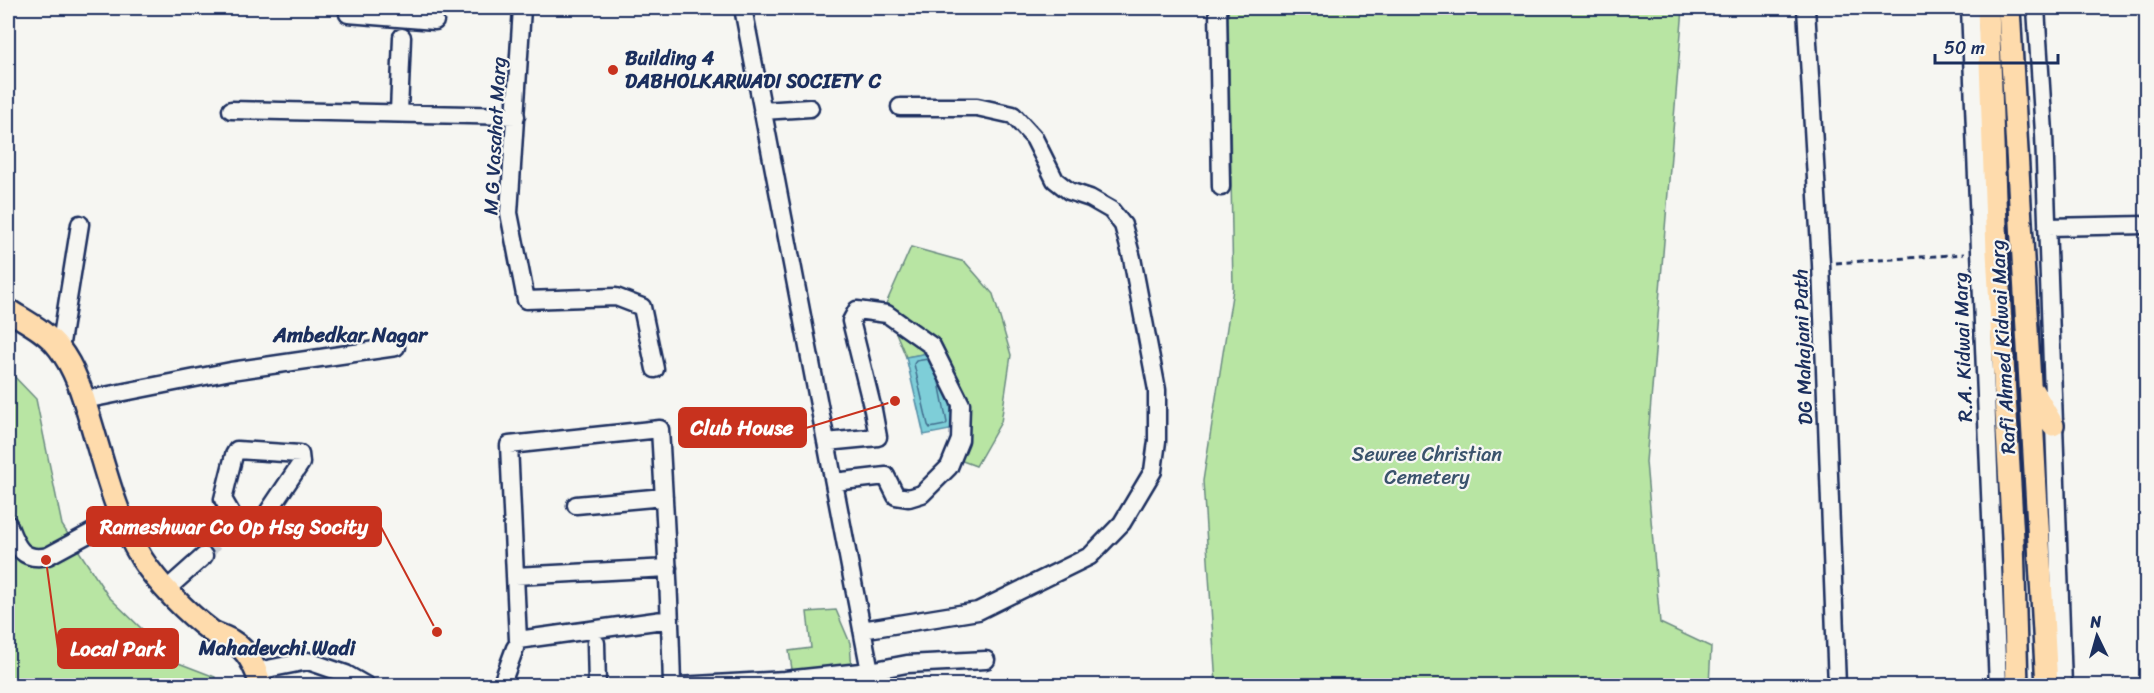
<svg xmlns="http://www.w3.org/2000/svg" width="2154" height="693" viewBox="0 0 2154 693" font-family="Sriracha,sans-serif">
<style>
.green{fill:#b8e5a3;stroke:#6a8a80;stroke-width:1.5}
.water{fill:#7eced8;stroke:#568ea7;stroke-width:1.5}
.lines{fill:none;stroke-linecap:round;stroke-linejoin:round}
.shore{stroke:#436f8f;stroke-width:1.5}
.minor-tunnel{stroke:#caced4;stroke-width:16;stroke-dasharray:16 8;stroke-linecap:butt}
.minor-casing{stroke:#1b2f5e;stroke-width:21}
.major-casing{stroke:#1b2f5e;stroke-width:26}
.path{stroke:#1b2f5e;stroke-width:3;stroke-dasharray:6 4.5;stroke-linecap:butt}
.minor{stroke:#f6f6f2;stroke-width:16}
.major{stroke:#fedbac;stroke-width:21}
.poi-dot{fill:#c8321e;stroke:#f6f6f2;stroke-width:2}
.labels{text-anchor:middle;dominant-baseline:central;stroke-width:4.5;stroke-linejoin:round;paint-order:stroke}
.poi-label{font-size:20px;font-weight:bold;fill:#1b2f5e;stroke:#f6f6f2;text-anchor:start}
.street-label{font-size:20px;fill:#1b2f5e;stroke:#f6f6f2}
.park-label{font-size:20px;fill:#3a536c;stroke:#f6f6f2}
.neighbourhood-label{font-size:21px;font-weight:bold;fill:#1b2f5e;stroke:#f6f6f2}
.leader{fill:none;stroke:#c8321e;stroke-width:2}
.callout-dot{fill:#c8321e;stroke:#f6f6f2;stroke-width:2}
.callout{fill:#c8321e;stroke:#c8321e;stroke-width:2}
.callout-label{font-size:21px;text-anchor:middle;font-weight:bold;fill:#fff}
</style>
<rect width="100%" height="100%" fill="#f6f6f2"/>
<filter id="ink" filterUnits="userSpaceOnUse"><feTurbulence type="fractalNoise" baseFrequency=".0167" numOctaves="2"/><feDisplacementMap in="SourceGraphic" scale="12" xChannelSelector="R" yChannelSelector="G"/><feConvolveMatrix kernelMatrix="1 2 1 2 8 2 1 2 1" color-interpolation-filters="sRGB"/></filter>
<g filter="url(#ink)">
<path class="green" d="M1228 8H1683L1646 462 1660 623 1711 647 1709 685H1216L1203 481 1233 289Z
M911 247 965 262 993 294 1011 355 1001 422 976 466 949 456 955 429 938 351 906 357 885 306Z
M8 370 36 399 62 525 108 596 176 662 215 677 214 685H8Z
M836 610 850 643 852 671 793 675 789 651 811 648 807 612Z"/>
<path class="water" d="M939 351 955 429 924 435 906 357Z"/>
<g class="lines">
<path class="shore" d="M928 359 916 361 914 364 928 425 930 428 945 425 947 423 939 382"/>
<path class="minor-tunnel" d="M204 556 234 518"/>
<defs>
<path id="minor" d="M348 8V14L435 21
M522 8 509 213 526 300 616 297 642 307 655 369
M743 8 870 671
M1218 8 1221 187
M1806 8 1821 264 1837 686
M1970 8 1998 686
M2036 8 2044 133 2063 686
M231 110 516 116
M762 111 810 108
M399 112 402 37
M2047 227 2146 225
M60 349 80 224
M84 400 231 371 396 347
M826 442 878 437 873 410 851 321 857 310 887 314 932 346 961 404 960 440 949 467 922 494 909 498 896 496 886 476 834 482
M237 450 300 454 301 463 264 518 259 522 249 525 234 518 223 499 234 455Z
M576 505 664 497
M8 524C16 545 21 562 48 556L120 517
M515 576 668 568
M167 589 204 556
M670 619 518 640 509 445 660 429C665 514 670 600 672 686
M862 630 978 611 1090 556 1122 523 1153 471 1157 441V390L1132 258 1123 225 1111 210 1090 198 1069 191 1055 180 1034 138 1013 115 977 107H900
M596 643 597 686
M257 671 308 661 346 674 367 686
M501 686 515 648
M678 686 785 680 870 671 907 664 986 660"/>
<path id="major" d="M1988 8 1997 252 2013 539 2017 686
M2009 8 2047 686
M8 310C25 321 46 331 59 348 76 370 83 396 91 423 105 469 116 517 142 559 158 584 187 613 211 631 218 635 225 637 232 641 248 650 256 668 261 686
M2033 391 2053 425"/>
</defs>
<use href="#minor" class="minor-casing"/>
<use href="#major" class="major-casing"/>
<path class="path" d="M1836 263 1964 254"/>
<use href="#minor" class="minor"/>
<use href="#major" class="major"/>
</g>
</g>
<circle class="poi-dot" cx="613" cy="70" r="6"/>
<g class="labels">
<g class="poi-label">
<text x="625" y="58">Building 4<tspan x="625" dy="23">DABHOLKARWADI SOCIETY C</tspan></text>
</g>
<g class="street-label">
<text transform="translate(495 136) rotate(-87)">M G Vasahat Marg</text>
<text transform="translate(1803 347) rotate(-92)">DG Mahajani Path</text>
<text transform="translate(1963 347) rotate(-92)">R.A. Kidwai Marg</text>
<text transform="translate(2003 347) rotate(-93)">Rafi Ahmed Kidwai Marg</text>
</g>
<g class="park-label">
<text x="1427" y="454">Sewree Christian<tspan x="1427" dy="23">Cemetery</tspan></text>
</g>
<g class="neighbourhood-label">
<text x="350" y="335">Ambedkar Nagar</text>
<text x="277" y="648">Mahadevchi Wadi</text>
</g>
</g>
<path class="leader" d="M895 401L806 428M437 632L381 527M46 560L58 649"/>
<g class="callout-dot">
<circle cx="895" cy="401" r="6"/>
<circle cx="437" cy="632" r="6"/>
<circle cx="46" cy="560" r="6"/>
</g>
<g class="callout">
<rect x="679" y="408" width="127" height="39" rx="6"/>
<rect x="87" y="507" width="294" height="39" rx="6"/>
<rect x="58" y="629" width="120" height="39" rx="6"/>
</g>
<g class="callout-label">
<text x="742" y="435">Club House</text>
<text x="234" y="534">Rameshwar Co Op Hsg Socity</text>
<text x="118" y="656">Local Park</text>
</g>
<rect width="2154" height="693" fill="none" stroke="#f6f6f2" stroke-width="30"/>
<rect x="15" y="15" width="2124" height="663" fill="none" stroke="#1b2f5e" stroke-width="2" filter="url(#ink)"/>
<g transform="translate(2097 636) rotate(355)" stroke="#f6f6f2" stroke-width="4.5" paint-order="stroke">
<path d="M0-4.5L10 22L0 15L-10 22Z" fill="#1b2f5e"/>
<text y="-9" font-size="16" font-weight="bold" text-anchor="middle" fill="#1b2f5e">N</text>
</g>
<path d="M1935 54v9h123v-9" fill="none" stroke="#1b2f5e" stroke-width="3"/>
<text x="1944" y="54" font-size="18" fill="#1b2f5e" stroke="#f6f6f2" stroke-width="4.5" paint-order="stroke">50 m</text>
</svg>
